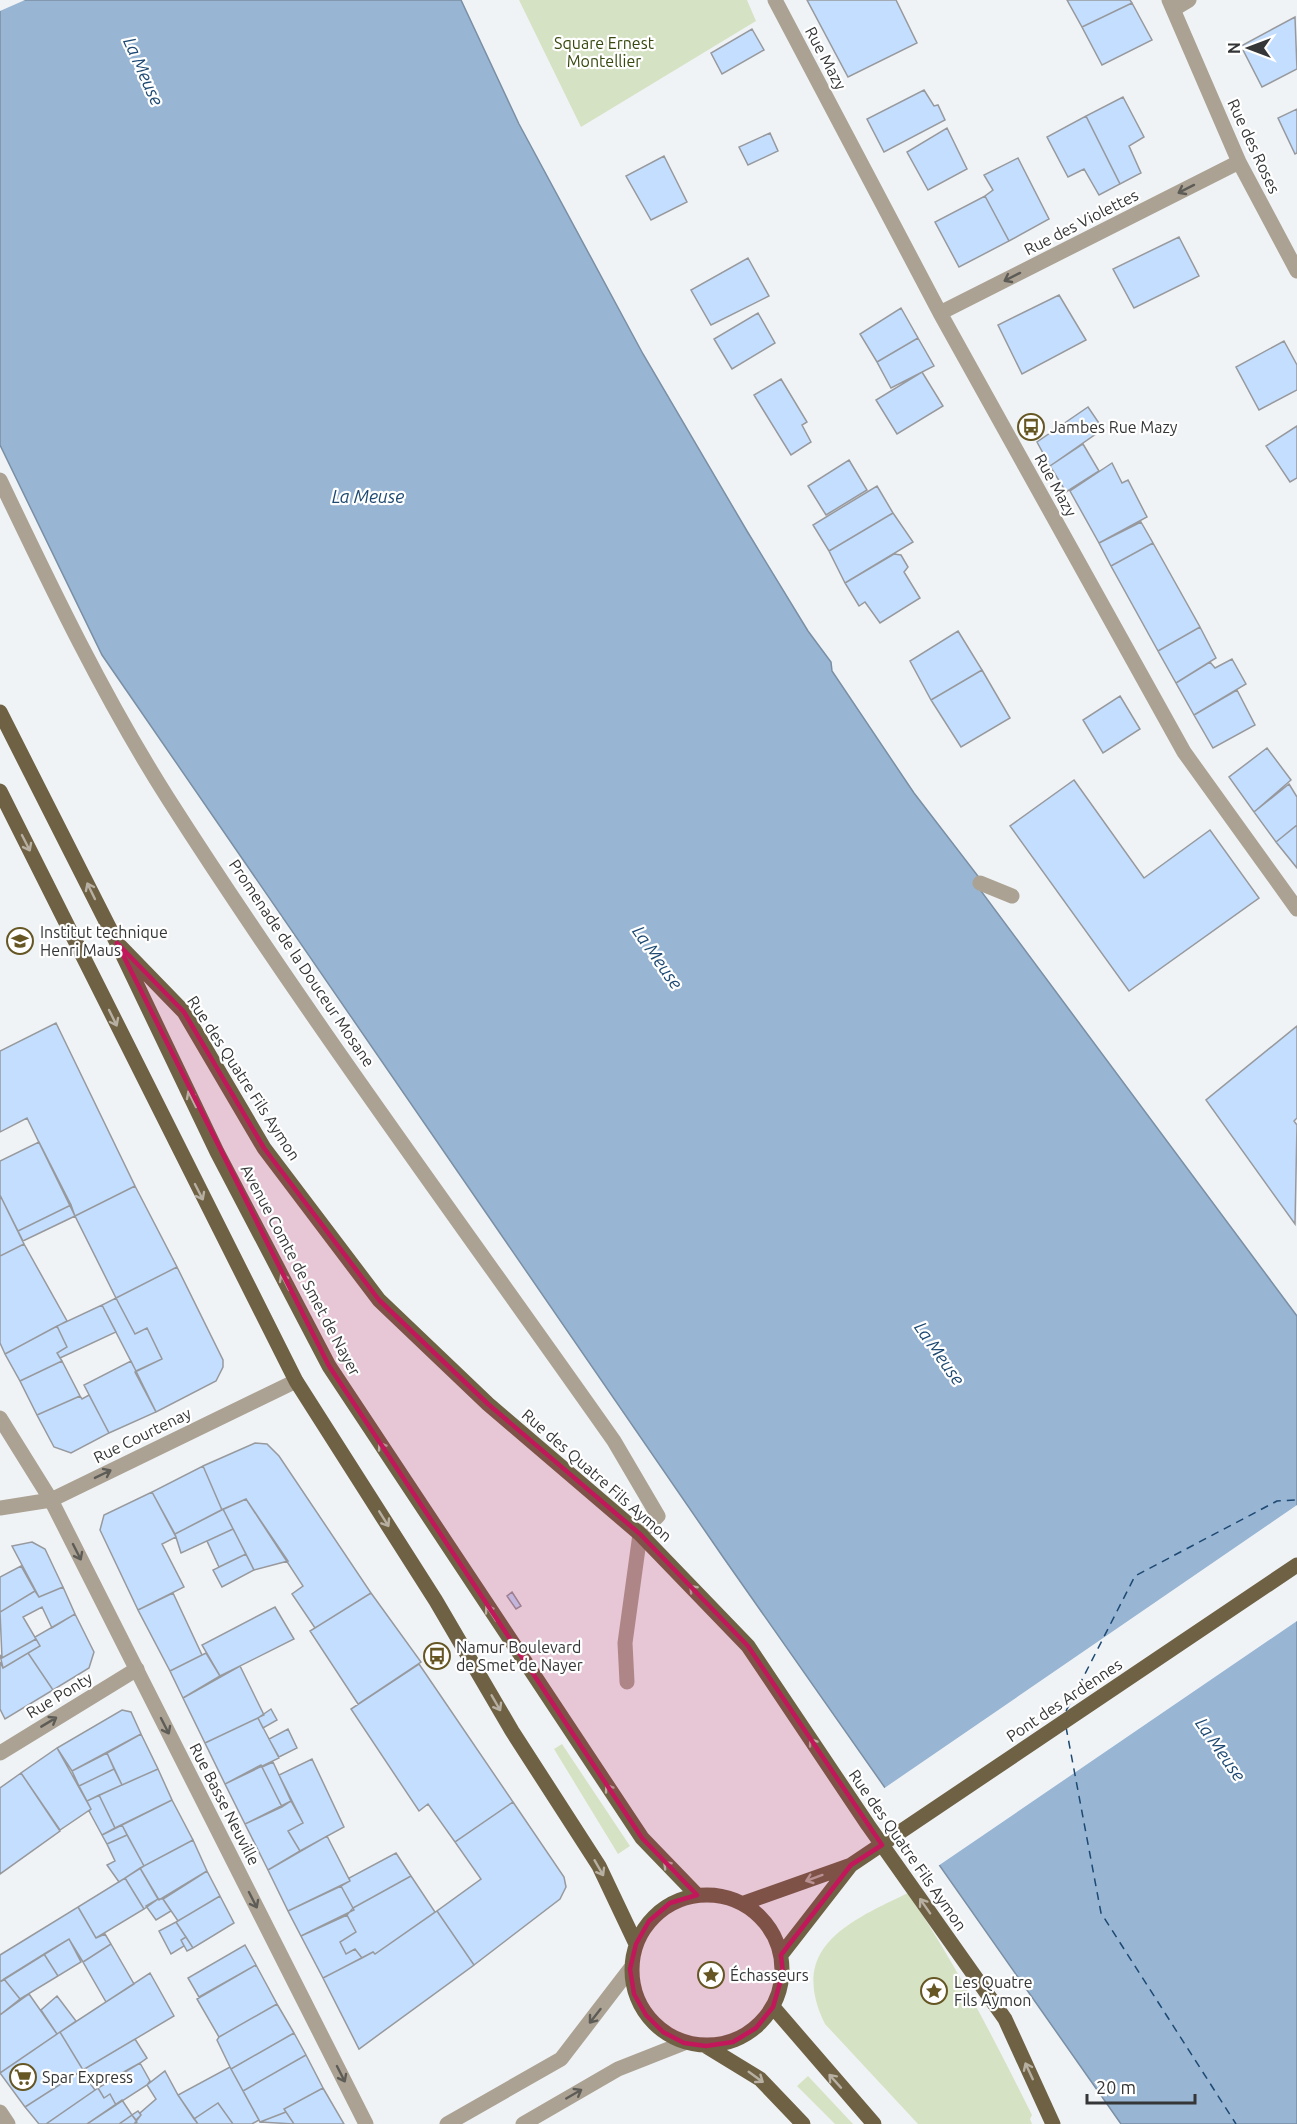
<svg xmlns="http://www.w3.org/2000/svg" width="1297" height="2124" viewBox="0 0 1297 2124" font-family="Ubuntu,sans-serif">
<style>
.green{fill:#d6e2c4}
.water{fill:#98b5d3;stroke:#7a8fa4;stroke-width:1.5}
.pier{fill:#f0f3f6}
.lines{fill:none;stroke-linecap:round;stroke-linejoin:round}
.ferry{stroke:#1d4972;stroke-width:1.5;stroke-dasharray:8 6;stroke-linecap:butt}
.building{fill:#c3deff;stroke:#97999d;stroke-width:1.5}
.service{stroke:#aba293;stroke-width:15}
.pedestrian{stroke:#aba293;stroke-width:15}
.minor{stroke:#aba293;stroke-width:15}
.tertiary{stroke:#aba293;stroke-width:15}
.primary{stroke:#6f6144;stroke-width:15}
.oneway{stroke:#5e5c57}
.oneway2{stroke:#b7b0a2}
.marked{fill:#c2185b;fill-opacity:0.2;stroke:#c2185b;stroke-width:4.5;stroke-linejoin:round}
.labels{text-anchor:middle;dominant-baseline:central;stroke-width:4.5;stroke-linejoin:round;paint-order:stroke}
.park-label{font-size:16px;fill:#37490f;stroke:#fff}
.street-label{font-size:16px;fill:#353637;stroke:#fff}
.poi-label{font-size:16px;fill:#353637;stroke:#fff;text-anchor:start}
.water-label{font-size:18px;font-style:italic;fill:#1d4972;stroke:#fff}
</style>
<rect width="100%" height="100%" fill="#f0f3f6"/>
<path class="green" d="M519 0H747L756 21 581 127Z
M562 1744 630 1846 618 1854 554 1749Z
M908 1893C956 1964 994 2039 1032 2115L1030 2119 1032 2124H918L825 2024C787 1947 850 1921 908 1893Z
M808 2076 853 2124H835L797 2086Z"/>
<path class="water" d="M0 0H461L519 124 643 354 747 531 808 631 831 662 832 671 914 793 981 880 978 887 1297 1316V2124H1121L723 1557 102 655 0 445Z"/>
<path class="pier" d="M0 0H25L0 11Z
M1297 1505V1621L938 1866 883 1789Z"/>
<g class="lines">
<path class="ferry" d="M1066 1711 1135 1576 1277 1501 1297 1500
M1066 1727 1101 1913 1236 2124"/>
</g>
<path class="building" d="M807 0H896L917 43 848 77Z
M1067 0H1130L1132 3 1082 27Z
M1132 3 1152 40 1102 65 1082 27Z
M1295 17 1297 69 1262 87 1241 46Z
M752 29 764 50 722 74 711 53Z
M924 90 934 106 938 105 945 120 884 152 867 119Z
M1123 97 1144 137 1129 146 1141 173 1120 184 1086 116Z
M1297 109V153L1295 154 1278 118Z
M1086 116 1120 184 1099 195 1084 169 1068 177 1047 137Z
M947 128 967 169 928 190 907 152Z
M770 133 778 151 748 165 739 147Z
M664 156 687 202 651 220 626 176Z
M1018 158 1049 219 1009 241 985 196 993 190 984 175Z
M985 196 1009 241 959 267 935 222Z
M1179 237 1199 276 1134 308 1113 269Z
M748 258 769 296 711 325 691 290Z
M1059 295 1086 340 1022 374 998 325Z
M901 308 918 338 877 362 860 334Z
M758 313 775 343 732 369 714 339Z
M918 338 934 366 891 388 877 362Z
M1284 341 1297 365V390L1259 410 1236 367Z
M922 372 943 406 897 434 876 400Z
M781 379 807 422 802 425 811 442 791 455 754 395Z
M1088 407 1103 429 1050 466 1037 442Z
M1297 426V478L1290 482 1266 446Z
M1083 444 1099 471 1066 492 1050 466Z
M849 460 867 490 826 515 808 486Z
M1112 463 1122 483 1128 480 1147 517 1099 543 1070 491Z
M877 486 893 513 829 551 813 525Z
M893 513 913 542 845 583 829 551Z
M1141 522 1153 543 1111 566 1099 543Z
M1153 543 1200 627 1158 651 1111 566Z
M894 554 901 555 908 567 904 572 920 598 880 623 865 602 859 606 845 583Z
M1200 627 1216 658 1176 683 1158 651Z
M958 631 982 670 931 700 910 661Z
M1232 659 1246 684 1194 715 1176 683 1210 662 1215 668Z
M982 670 1010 718 961 747 931 700Z
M1237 690 1255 725 1213 748 1194 715Z
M1120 696 1140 729 1103 753 1083 720Z
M1267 748 1291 780 1254 812 1229 777Z
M1074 780 1144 878 1210 830 1259 898 1129 991 1010 826Z
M1289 784 1297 797V825L1276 842 1254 812Z
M1297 825V868L1276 842Z
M56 1023 135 1186 75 1216 27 1118 0 1132V1051Z
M1297 1026V1118L1294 1121 1297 1125 1295 1224 1206 1100Z
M39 1142 71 1205 18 1231 0 1195V1161Z
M135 1186 177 1267 116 1298 75 1216Z
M0 1195 24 1244 0 1256Z
M71 1205 75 1216 23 1241 18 1231Z
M24 1244 67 1321 5 1354 0 1343V1256Z
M177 1267 223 1360V1367L216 1381 156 1412 135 1372 162 1359 147 1328 135 1334 116 1298Z
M116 1298 135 1334 147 1328 162 1359 136 1371 102 1305Z
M102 1305 116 1332 60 1358 57 1353 67 1347 57 1326Z
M57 1326 67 1347 57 1353 62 1361 20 1381 5 1354Z
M62 1361 80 1396 37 1415 20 1381Z
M131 1361 156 1412 109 1433 84 1385Z
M89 1395 109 1433 71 1453 54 1447 37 1415 80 1396 82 1399Z
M255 1443 267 1444 279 1456 371 1593 315 1628 292 1594 303 1586 246 1499 222 1510 203 1466Z
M203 1466 222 1510 175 1534 152 1492Z
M152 1492 176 1537 162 1544 184 1587 138 1610 100 1530 104 1515Z
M246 1499 273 1539 288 1561 254 1570 223 1509Z
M223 1509 233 1529 181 1553 175 1534Z
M233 1529 246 1554 219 1567 207 1541Z
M32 1542 45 1549 63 1587 39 1597 12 1546Z
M246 1554 254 1570 222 1587 213 1570Z
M21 1566 35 1591 0 1612V1577Z
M63 1587 75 1614 52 1628 42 1607 23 1617 36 1639 2 1658 0 1612 35 1591 39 1597Z
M512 1592 521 1606 516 1609 507 1596Z
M173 1593 202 1655 170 1671 138 1610Z
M371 1593 421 1662 358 1704 310 1631Z
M275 1607 294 1639 220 1676 202 1645Z
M75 1614 94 1652 89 1668 53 1690 28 1653 40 1646 35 1637Z
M36 1639 40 1646 3 1668 0 1655 2 1658Z
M28 1653 53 1690 5 1719 0 1709V1662L3 1668Z
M206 1653 220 1676 183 1698 170 1671Z
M419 1664 513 1802 455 1842 428 1804 419 1811 351 1709Z
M240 1666 264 1715 205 1743 183 1698Z
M271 1709 277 1720 263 1728 258 1718Z
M122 1710 131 1712 141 1734 72 1771 57 1748Z
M258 1718 279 1758 225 1784 205 1743Z
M288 1729 297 1748 279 1757 269 1739Z
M141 1734 158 1769 122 1785 107 1753Z
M57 1748 91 1809 60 1830 21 1773Z
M107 1753 114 1769 79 1786 72 1771Z
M312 1759 344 1827 300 1851 288 1831 303 1823 279 1775Z
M273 1762 291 1801 282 1807 262 1767Z
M261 1765 282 1807 245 1824 225 1784Z
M114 1769 122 1785 87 1801 79 1786Z
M158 1769 172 1800 115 1828 99 1795Z
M21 1773 60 1831 0 1874V1788Z
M99 1795 115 1828 102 1835 89 1811 91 1809 87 1801Z
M172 1800 193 1840 144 1866 122 1825Z
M291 1801 303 1823 288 1831 300 1851 268 1870 245 1824Z
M513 1802 564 1877 566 1887 560 1899 474 1965 437 1911 481 1879 455 1842Z
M122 1825 127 1835 107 1844 102 1835Z
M127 1835 144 1866 119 1882 107 1865 115 1861 107 1844Z
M327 1836 350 1881 288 1911 268 1870Z
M193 1840 207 1871 159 1900 140 1868Z
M396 1853 411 1876 353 1908 341 1886 350 1881 349 1878Z
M140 1868 158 1899 144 1909 125 1878Z
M207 1871 220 1896 178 1921 163 1899Z
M411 1876 435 1912 375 1954 373 1952 362 1958 355 1949 346 1954 340 1942 356 1932 347 1915 353 1908Z
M125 1878 144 1909 96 1938 78 1907Z
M341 1886 354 1910 301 1936 288 1911Z
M220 1896 234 1923 193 1948 176 1922Z
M158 1899H163L171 1911 156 1920 146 1906Z
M78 1907 96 1938 105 1934 111 1944 83 1962 69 1939 0 1982V1955Z
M437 1911 474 1965 359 2049 323 1978 373 1952 375 1954Z
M347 1915 356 1932 340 1942 346 1954 355 1949 362 1958 323 1978 301 1936Z
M176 1922 186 1937 181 1940 184 1946 171 1954 159 1931Z
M186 1937 193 1948 187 1951 181 1940Z
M69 1939 81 1962 58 1976 44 1954Z
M111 1944 134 1984 106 2002 83 1962Z
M245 1945 256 1965 199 1997 188 1978Z
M44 1954 58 1976 20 1999 4 1979Z
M256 1965 277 2004 219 2037 197 1999Z
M150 1973 174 2016 83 2070 60 2032Z
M4 1979 20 1999 0 2015V1982Z
M29 1994 57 2034 0 2073V2015Z
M57 1996 76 2021 57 2034 41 2010Z
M277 2004 294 2033 231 2069 217 2040 219 2037Z
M60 2032 83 2070 25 2107 0 2073Z
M294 2033 306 2055 243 2091 231 2069Z
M135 2039 147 2058 140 2063 111 2079 107 2073 89 2082 81 2071Z
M306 2055 323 2088 284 2109 286 2112 260 2122 243 2091Z
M140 2063 150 2081 147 2085 116 2105 110 2094 104 2098 98 2088Z
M230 2067 259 2120 252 2124H233L218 2103 194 2119 178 2095Z
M81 2071 95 2090 46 2124H39L25 2107Z
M165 2071 178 2095 198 2124H134L141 2115 140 2113 156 2099 147 2085Z
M98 2088 104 2098 110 2094 116 2105 87 2124H46Z
M323 2088 344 2124H294L284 2109Z
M122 2100 132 2115 119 2124H87Z
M218 2103 233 2124H198L194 2119Z
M138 2111 141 2115 136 2120 132 2115Z
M286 2112 294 2124 260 2122Z
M132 2115 137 2122 134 2124H119Z"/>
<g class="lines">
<path class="service" d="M1174 9 1189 0
M0 480C52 589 104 698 169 800 309 1019 465 1229 614 1441L658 1516 640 1534 625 1643 627 1682
M980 883 1012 896"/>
<path class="pedestrian" d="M0 1753 137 1669"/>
<path class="minor" d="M775 0 940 313 1184 752 1297 909
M1169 0 1239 162 1297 271
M940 313 1239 162
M0 1418 51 1500 366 2124
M0 1508 51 1500 296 1381
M0 2112 8 2124"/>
<path class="tertiary" d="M447 2124 561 2059 630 1969
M523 2124 618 2069 684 2043"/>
<path class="primary" d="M0 712 117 943 217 1152 329 1366 642 1838 697 1895
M0 791 296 1381 436 1601 512 1731 599 1866 636 1944
M117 943 184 1012 264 1148 379 1300 488 1404 640 1534 748 1646 868 1825 1005 2019 1053 2124
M632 1970a75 75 0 1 1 150 0a75 75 0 1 1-150 0Z
M744 1903 851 1865 1297 1565
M781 1955 851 1865
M773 2007 874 2124
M706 2046 760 2079 803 2124"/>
</g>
<defs><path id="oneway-shaft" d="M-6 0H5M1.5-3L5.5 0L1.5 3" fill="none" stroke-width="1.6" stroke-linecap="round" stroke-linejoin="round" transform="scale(1.5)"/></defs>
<g class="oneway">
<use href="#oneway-shaft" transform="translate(1186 189) rotate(153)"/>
<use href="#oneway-shaft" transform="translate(1012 277) rotate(153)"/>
<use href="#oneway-shaft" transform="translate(103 1474) rotate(-26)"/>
<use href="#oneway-shaft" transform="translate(77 1552) rotate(63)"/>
<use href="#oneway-shaft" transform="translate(49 1722) rotate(-31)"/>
<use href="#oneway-shaft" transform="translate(165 1726) rotate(63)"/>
<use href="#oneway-shaft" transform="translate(253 1900) rotate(63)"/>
<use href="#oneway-shaft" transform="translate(595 2016) rotate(128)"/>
<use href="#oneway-shaft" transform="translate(341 2074) rotate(63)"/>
<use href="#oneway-shaft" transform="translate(574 2094) rotate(-30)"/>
</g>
<g class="oneway2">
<use href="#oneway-shaft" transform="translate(26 843) rotate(63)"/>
<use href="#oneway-shaft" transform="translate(91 891) rotate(-116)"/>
<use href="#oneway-shaft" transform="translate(113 1018) rotate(64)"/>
<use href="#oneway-shaft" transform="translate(192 1099) rotate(-116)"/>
<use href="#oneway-shaft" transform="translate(199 1192) rotate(63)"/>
<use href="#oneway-shaft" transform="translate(285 1282) rotate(-117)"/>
<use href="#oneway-shaft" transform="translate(384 1450) rotate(-123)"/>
<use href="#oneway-shaft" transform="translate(384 1519) rotate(58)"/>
<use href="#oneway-shaft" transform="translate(696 1592) rotate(-134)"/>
<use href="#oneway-shaft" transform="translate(491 1613) rotate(-123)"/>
<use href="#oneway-shaft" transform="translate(496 1703) rotate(60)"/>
<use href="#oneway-shaft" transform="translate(815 1746) rotate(-124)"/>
<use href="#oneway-shaft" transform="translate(611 1792) rotate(-124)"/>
<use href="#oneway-shaft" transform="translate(599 1868) rotate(60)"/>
<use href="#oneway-shaft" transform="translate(670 1868) rotate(-134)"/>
<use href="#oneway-shaft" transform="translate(814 1878) rotate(160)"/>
<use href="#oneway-shaft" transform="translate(925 1906) rotate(-125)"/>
<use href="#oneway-shaft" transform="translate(1029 2071) rotate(-115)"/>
<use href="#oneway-shaft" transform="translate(756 2077) rotate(36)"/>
<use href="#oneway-shaft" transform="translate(835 2081) rotate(-132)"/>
</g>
<path class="marked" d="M117 943 184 1012 264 1148 379 1300 488 1404 640 1534 748 1646 882 1845 851 1865 781 1955 783 1973 773 2007 756 2028 733 2042 706 2046 684 2043 663 2032 646 2015 634 1994 630 1969 636 1944 649 1921 670 1903 697 1895 642 1838 329 1366Z"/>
<defs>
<symbol id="bus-ring" viewBox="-11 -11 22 22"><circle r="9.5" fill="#fff" stroke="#655623" stroke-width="1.5"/><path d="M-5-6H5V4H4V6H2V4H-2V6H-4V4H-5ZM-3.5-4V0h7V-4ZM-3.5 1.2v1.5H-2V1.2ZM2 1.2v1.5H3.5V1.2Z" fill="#655623"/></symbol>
<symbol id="university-ring" viewBox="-11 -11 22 22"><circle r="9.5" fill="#fff" stroke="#655623" stroke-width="1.5"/><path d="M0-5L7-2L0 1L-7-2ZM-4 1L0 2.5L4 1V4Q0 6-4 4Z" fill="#655623"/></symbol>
<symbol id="sight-ring" viewBox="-11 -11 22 22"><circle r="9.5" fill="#fff" stroke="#655623" stroke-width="1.5"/><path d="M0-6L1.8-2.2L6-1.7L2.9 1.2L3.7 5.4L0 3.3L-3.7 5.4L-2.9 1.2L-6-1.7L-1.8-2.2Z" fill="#655623"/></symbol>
<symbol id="supermarket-ring" viewBox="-11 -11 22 22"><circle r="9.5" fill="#fff" stroke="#655623" stroke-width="1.5"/><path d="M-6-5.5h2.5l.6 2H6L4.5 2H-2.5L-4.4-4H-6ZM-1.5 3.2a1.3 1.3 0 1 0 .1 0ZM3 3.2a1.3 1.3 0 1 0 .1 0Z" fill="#655623"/></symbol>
</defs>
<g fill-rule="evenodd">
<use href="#bus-ring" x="1016" y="412" width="30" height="30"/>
<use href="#university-ring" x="5" y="926" width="30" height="30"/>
<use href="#bus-ring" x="422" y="1641" width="30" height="30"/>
<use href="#sight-ring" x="696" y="1960" width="30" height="30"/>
<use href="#sight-ring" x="919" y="1976" width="30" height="30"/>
<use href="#supermarket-ring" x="8" y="2062" width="30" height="30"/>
</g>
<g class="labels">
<g class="park-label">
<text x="604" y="43">Square Ernest<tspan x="604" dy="18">Montellier</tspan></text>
</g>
<g class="street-label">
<text transform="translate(826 58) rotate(62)">Rue Mazy</text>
<text transform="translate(1254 146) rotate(65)">Rue des Roses</text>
<text transform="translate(1081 222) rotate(-27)">Rue des Violettes</text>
<text transform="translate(1056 485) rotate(61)">Rue Mazy</text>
<text transform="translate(302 963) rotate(56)">Promenade de la Douceur Mosane</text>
<text transform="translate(244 1078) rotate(57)">Rue des Quatre Fils Aymon</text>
<text transform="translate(301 1270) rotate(62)">Avenue Comte de Smet de Nayer</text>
<text transform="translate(142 1435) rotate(-26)">Rue Courtenay</text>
<text transform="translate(597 1475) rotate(41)">Rue des Quatre Fils Aymon</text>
<text transform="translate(59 1695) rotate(-31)">Rue Ponty</text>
<text transform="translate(1064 1700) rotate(-34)">Pont des Ardennes</text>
<text transform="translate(225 1804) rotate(63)">Rue Basse Neuville</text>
<text transform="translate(908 1850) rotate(55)">Rue des Quatre Fils Aymon</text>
</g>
<g class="poi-label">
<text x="1050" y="427">Jambes Rue Mazy</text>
<text x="40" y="932">Institut technique<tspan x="40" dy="18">Henri Maus</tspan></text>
<text x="456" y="1647">Namur Boulevard<tspan x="456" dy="18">de Smet de Nayer</tspan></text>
<text x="730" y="1975">Échasseurs</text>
<text x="954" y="1982">Les Quatre<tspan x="954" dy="18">Fils Aymon</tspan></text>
<text x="42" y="2077">Spar Express</text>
</g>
<g class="water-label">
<text transform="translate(144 71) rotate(66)">La Meuse</text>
<text x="368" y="496">La Meuse</text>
<text transform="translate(658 957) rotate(55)">La Meuse</text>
<text transform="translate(940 1353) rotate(55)">La Meuse</text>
<text transform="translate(1221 1749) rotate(55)">La Meuse</text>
</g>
</g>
<g transform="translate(1249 48) rotate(270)" stroke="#ffffff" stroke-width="4.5" paint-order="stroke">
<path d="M0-4.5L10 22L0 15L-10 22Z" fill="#353637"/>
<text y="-9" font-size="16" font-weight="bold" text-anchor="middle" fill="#353637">N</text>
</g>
<path d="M1087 2094v9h108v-9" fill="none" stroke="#353637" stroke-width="3"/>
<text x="1096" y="2094" font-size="18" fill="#353637" stroke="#ffffff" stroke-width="4.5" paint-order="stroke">20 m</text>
</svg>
